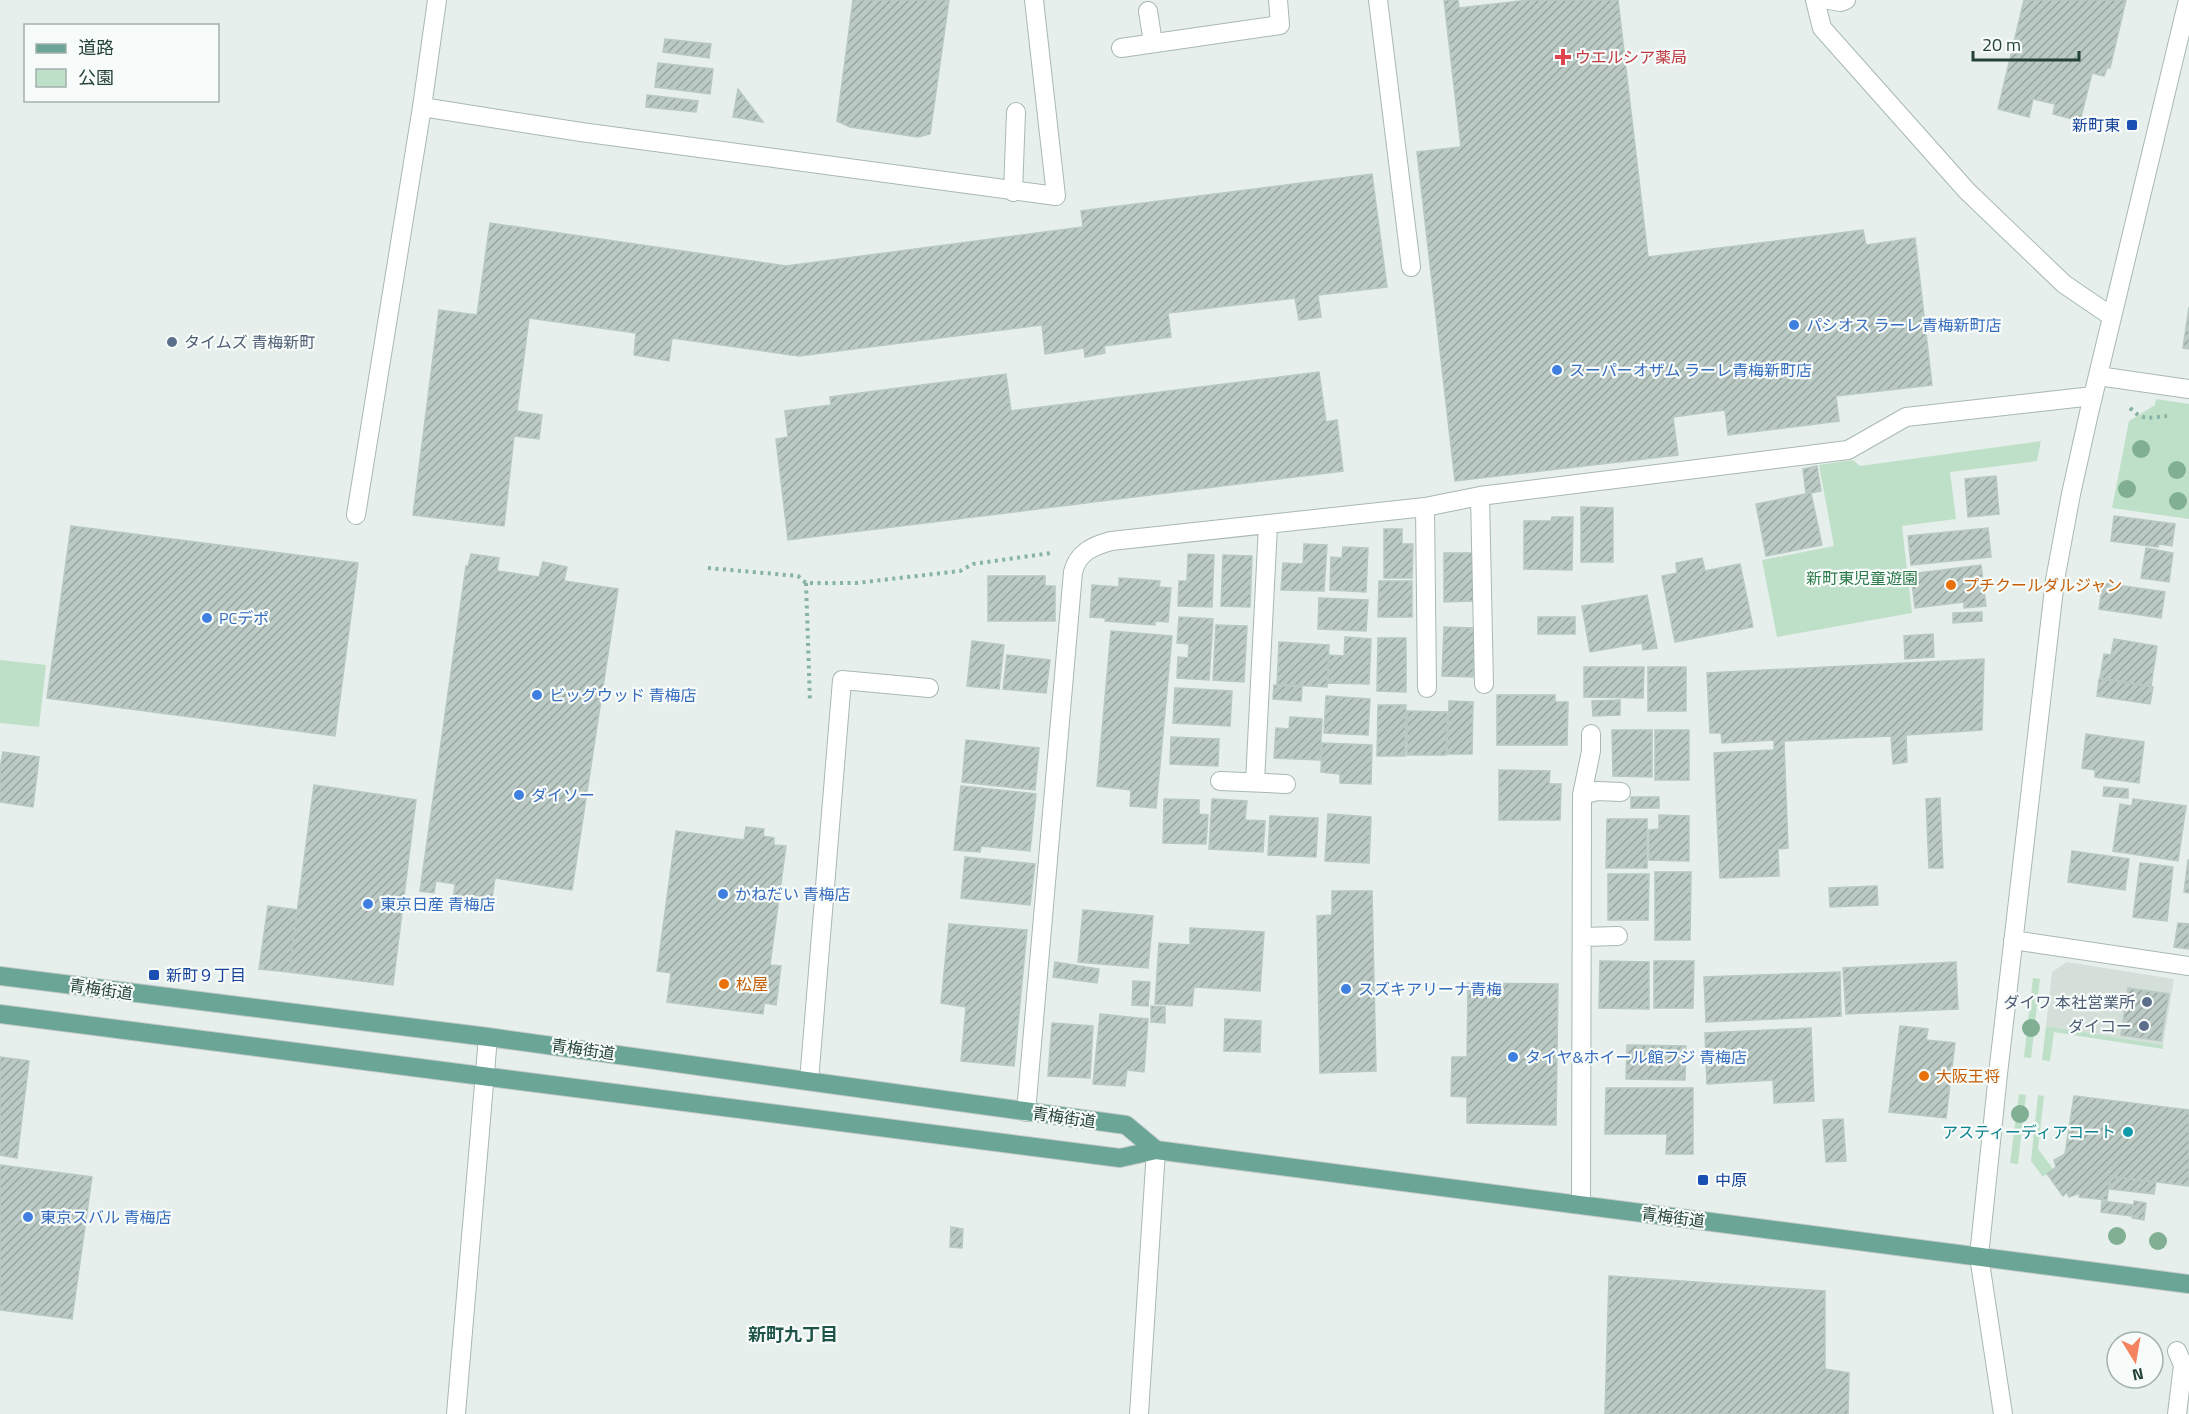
<svg xmlns="http://www.w3.org/2000/svg" width="2189" height="1414" viewBox="0 0 2189 1414" font-family="'Titillium Web','Noto Sans JP',sans-serif">
<style>
.built{fill:#d4dfda}
.green{fill:#bfe0c8}
.building{fill:url(#building-hatch);stroke:#b8c9c2;stroke-width:1.5}
.lines{fill:none;stroke-linecap:round;stroke-linejoin:round}
.minor-casing{stroke:#a8b8b2;stroke-width:20}
.major-casing{stroke:#c2cac8;stroke-width:20}
.path{stroke:#86b3a5;stroke-width:4;stroke-dasharray:3 4.5;stroke-linecap:butt}
.minor{stroke:#fff;stroke-width:18}
.major{stroke:#6aa596;stroke-width:18}
.tree{fill:#80af93}
.health-dot{fill:#e0444e;stroke:#f7fbf9;stroke-width:2}
.transit-dot{fill:#1a4fb4;stroke:#f7fbf9;stroke-width:2}
.shop-dot{fill:#3f7fe0;stroke:#f7fbf9;stroke-width:2}
.service-dot{fill:#5c6f8a;stroke:#f7fbf9;stroke-width:2}
.food-dot{fill:#e8710a;stroke:#f7fbf9;stroke-width:2}
.culture-dot{fill:#0f9aa8;stroke:#f7fbf9;stroke-width:2}
.labels{text-anchor:middle;dominant-baseline:central;stroke-width:4.5;stroke-linejoin:round;paint-order:stroke}
.health-label{font-size:16px;fill:#be3a42;stroke:#f7fbf9;text-anchor:start}
.transit-label{font-size:16px;fill:#164399;stroke:#f7fbf9;text-anchor:start}
.shop-label{font-size:16px;fill:#366cbe;stroke:#f7fbf9;text-anchor:start}
.service-label{font-size:16px;fill:#4e5e75;stroke:#f7fbf9;text-anchor:end}
.park-label{font-size:16px;fill:#2d7a4b;stroke:#f7fbf9}
.food-label{font-size:16px;fill:#c56008;stroke:#f7fbf9;text-anchor:start}
.street-label{font-size:16px;fill:#24423a;stroke:#f7fbf9}
.culture-label{font-size:16px;fill:#0d838f;stroke:#f7fbf9;text-anchor:end}
.neighbourhood-label{font-size:18px;font-weight:bold;fill:#1f5548;stroke:#f7fbf9}
</style>
<defs>
<pattern id="building-hatch" width="6" height="6" patternUnits="userSpaceOnUse" patternTransform="scale(1.5)"><rect width="6" height="6" fill="#bbcac4"/><path d="M-1 1l2-2M0 6l6-6M5 7l2-2" fill="none" stroke="#98a6a0"/></pattern>
</defs>
<rect width="100%" height="100%" fill="#e6efeb"/>
<path class="built" d="M2067 962 2174 979 2163 1045 2046 1026 2052 972Z"/>
<path class="green" d="M2156 399 2189 404V519L2112 508 2129 421 2155 405Z
M2041 441 2037 461 1950 472 1956 519 1902 526 1912 613 1777 637 1762 560 1834 546 1819 465 1853 460 1860 466Z
M0 660 46 665 39 727 0 723Z
M2033 978 2040 979 2031 1058 2024 1057Z
M2046 1026 2163 1045V1049L2054 1032 2050 1061 2042 1060Z
M2019 1094 2026 1095 2018 1164 2010 1163Z
M2038 1095 2044 1096 2038 1149 2053 1169 2043 1177 2031 1161Z"/>
<path class="building" d="M853 0H949L930 134 918 137 850 127 837 121Z
M1444 0H1458L1459 8 1529 0H1618L1648 257 1863 230 1866 245 1915 238 1932 385 1836 396 1839 421 1728 435 1725 410 1673 417 1678 455 1455 481 1417 152 1461 147Z
M2024 0H2126L2110 68H2107L2104 76 2092 73 2080 121 2053 114 2055 104 2033 99 2029 117 1998 109Z
M665 39 711 44 709 58 663 52Z
M658 63 713 69 710 94 655 87Z
M738 89 763 122 733 117Z
M647 95 698 101 696 112 646 107Z
M1372 174 1387 287 1318 295 1321 317 1299 320 1295 298 1168 313 1171 337 1104 346 1105 353 1085 357 1084 348 1045 354 1042 325 799 356 672 338 669 361 634 355 636 333 529 318 517 411 542 415 539 439 514 436 504 526 413 515 439 310 477 315 490 223 786 266 1083 227 1081 211Z
M2189 307V349L2183 348Z
M1319 372 1326 422 1337 420 1343 471 788 540 776 439 788 437 785 411 831 405 830 397 1006 374 1011 411Z
M1817 466 1821 491 1806 494 1803 469Z
M1996 476 1999 514 1968 517 1965 479Z
M1811 493 1822 545 1766 556 1756 504Z
M1581 507 1613 508V562H1581Z
M2114 516 2175 524 2172 546 2159 544 2158 547 2111 541Z
M1552 517H1573L1572 570 1524 569V521H1551Z
M71 526 358 563 335 736 47 698Z
M1988 528 1991 557 1911 565 1908 536Z
M1384 529H1402V544H1413L1412 578H1384Z
M1304 544 1327 545 1324 591 1281 590 1283 563 1303 564Z
M1343 547 1368 548 1366 592 1330 590 1331 557 1342 558Z
M2146 548 2173 553 2169 582 2141 578Z
M1444 553H1473V601L1444 602Z
M471 554 499 558 497 571 539 577 543 562 567 567 564 581 618 589 572 890 495 878 491 905 453 900 455 884 436 881 434 893 420 891 466 566H468Z
M1188 554 1214 555 1212 607 1178 606 1179 581H1187Z
M1223 555 1252 556 1250 607 1221 606Z
M1702 558 1705 571 1740 564 1753 627 1675 642 1662 576 1677 573 1676 563Z
M1981 565 1986 606 1964 608V602L1915 608 1911 574Z
M988 576H1045V586H1055V621H988Z
M1119 578 1160 581 1159 587 1171 588 1168 622 1155 621V625L1105 621 1106 618 1090 617 1092 585 1119 587Z
M1379 581H1412V617H1378Z
M2103 583 2165 592 2161 618 2099 609Z
M1647 595 1657 648 1643 650 1642 643 1590 652 1582 606Z
M1319 598 1368 600 1366 631 1318 629Z
M1982 612V621L1953 623V613Z
M1179 617 1213 619 1209 680 1177 678 1178 657 1188 658 1189 644 1177 643Z
M1538 617H1575V634H1538Z
M1216 625 1247 626 1244 682 1213 680Z
M1444 627 1475 628 1473 677 1442 676Z
M1111 631 1172 636 1156 808 1130 806 1131 790 1097 786Z
M1933 634 1934 657 1905 659 1904 636Z
M1345 637 1371 639 1369 684 1328 683 1329 655 1344 656Z
M1378 638H1406V692L1377 691Z
M2114 639 2157 646 2151 686 2100 678 2104 654 2111 655Z
M972 641 1004 645 999 689 967 686Z
M1279 642 1329 645 1327 687 1277 684Z
M1007 655 1050 660 1046 693 1003 689Z
M1984 659 1982 730 1906 735 1907 762 1893 764 1891 736 1784 741 1788 848 1778 849 1779 876 1720 878 1714 753 1774 750V740L1722 743 1721 733H1710L1707 673Z
M1584 667H1644L1643 698 1584 697Z
M1648 667H1686V711H1648Z
M2099 679 2153 687 2150 704 2097 696Z
M1274 685 1302 687 1301 701 1273 699Z
M1175 688 1232 691 1230 726 1173 723Z
M1497 695H1555V702H1568L1567 745H1497Z
M1326 696 1370 699 1368 735 1324 733Z
M1620 700V715L1593 716 1592 701Z
M1449 701 1473 702 1472 754H1447Z
M1378 705H1406L1405 756H1377Z
M1407 711 1447 712 1446 755H1407Z
M1290 717 1322 719 1320 760 1274 758 1276 728 1289 729Z
M1612 730H1652V777L1613 776Z
M1655 730H1689V780H1655Z
M2086 734 2144 742 2139 783 2095 777V770L2082 768Z
M1171 737 1219 739 1218 766 1170 764Z
M966 740 1039 748 1035 790 962 782Z
M1322 743 1372 745 1371 784 1340 783V774L1321 772Z
M3 752 39 757 33 807 0 802V769Z
M1499 770 1550 771 1549 784H1561L1560 820H1499Z
M314 785 416 800 393 985 289 972Z
M961 786 1036 794 1030 851 981 846 980 852 954 850Z
M2104 787 2128 789V798L2103 796Z
M1631 797H1659V808H1631Z
M1940 798 1943 868H1929L1926 799Z
M1164 799 1199 800V814L1208 815 1206 844 1163 843Z
M1212 799 1247 801 1245 820 1265 821 1263 852 1209 849Z
M2133 799 2186 806 2178 861 2113 851 2120 804 2132 806Z
M1328 814 1371 817 1369 863 1325 861Z
M1659 815 1689 816V861L1649 860V830L1659 829Z
M1270 816 1318 818 1316 857 1268 855Z
M1607 819H1647V868H1606Z
M746 827 764 829 763 836 774 838V845L786 846 770 965 781 966 776 1005 764 1003 763 1014 667 1002 671 973 657 971 676 831 744 840Z
M2072 851 2129 859 2125 890 2068 882Z
M965 857 1035 864 1030 905 961 898Z
M2188 860H2189V893L2184 892Z
M2140 863 2173 867 2167 921 2133 917Z
M1655 872H1691L1690 940H1655Z
M1608 874H1649L1648 920H1608Z
M1877 886 1878 905 1830 907 1829 888Z
M1332 891H1372L1376 1071 1320 1073 1317 916 1332 915Z
M268 906 297 910 289 972 259 969Z
M1083 910 1153 916 1148 968 1078 962Z
M2178 923 2189 924V949L2174 947Z
M949 924 1027 930 1014 1066 961 1061 966 1007 941 1003Z
M1190 928 1264 932 1260 991 1194 987 1192 1006 1155 1004 1159 943 1190 945Z
M1600 961 1649 962V1009L1599 1008Z
M1654 961H1694L1693 1008H1654Z
M1055 962 1099 969 1097 983 1053 977Z
M1956 962 1958 1009 1846 1014 1843 968Z
M1840 972 1841 1016 1706 1022 1704 977Z
M1133 981 1150 982 1148 1006 1132 1005Z
M1468 983 1558 984 1556 1125 1467 1123V1097L1451 1096 1452 1057H1467Z
M2128 988 2169 994 2161 1041 2121 1035Z
M1151 1006 1165 1007V1023L1151 1022Z
M1100 1014 1148 1019 1144 1072 1127 1070 1125 1086 1093 1084Z
M1225 1019 1261 1021 1260 1052 1224 1051Z
M1052 1023 1093 1026 1090 1078 1048 1076Z
M1900 1026 1928 1029 1926 1040 1955 1043 1946 1118 1889 1112Z
M1811 1028 1814 1101 1774 1103 1773 1080 1707 1084 1705 1033Z
M1627 1045 1686 1046 1685 1080 1626 1079Z
M0 1057 29 1061 17 1158 0 1155Z
M1606 1088H1693V1154H1666L1667 1134H1605Z
M2074 1096 2189 1110V1186L2110 1176 2107 1200 2079 1197 2080 1193 2069 1197 2067 1192 2063 1196 2047 1174 2056 1167 2054 1160 2065 1154Z
M1843 1119 1846 1161 1826 1162 1823 1120Z
M0 1165 92 1177 72 1319 0 1310Z
M2111 1177 2156 1182 2154 1194 2110 1189Z
M2102 1201 2133 1205 2131 1216 2101 1212Z
M2134 1201 2146 1203 2144 1220 2132 1218Z
M951 1227 963 1229 962 1248 950 1247Z
M1609 1276 1825 1291V1369L1849 1373 1848 1414H1605Z"/>
<g class="lines">
<defs>
<path id="minor" d="M1378 0 1411 267
M1815 0 1822 28 1967 191 2064 284 2111 316
M1829 0 1841 2 1846 0
M1148 11 1153 43
M1121 48 1280 25 1278 0
M422 107 581 132 1056 196 1034 0
M1013 192 1016 112
M2098 376 2189 389
M1480 496 1484 684
M1425 507 1427 688
M356 515 422 107 437 0
M1220 781 1286 784
M1255 782 1268 525
M1582 795 1597 791 1621 792
M1582 937 1618 936
M2013 940 2189 966
M809 1081 842 680 929 688
M1026 1112 1073 572C1078 552 1093 546 1111 541L1425 507 1480 496 1848 450 1906 417 2093 396
M1581 1205 1582 795 1591 751V734
M2177 1351 2183 1365 2177 1414
M456 1414 488 1037
M1139 1414 1156 1150
M2003 1414 1979 1256 1998 1074 2055 580 2071 494 2089 413 2188 0"/>
<path id="major" d="M0 976 488 1037 1126 1125 1156 1150
M0 1014 1120 1158 1156 1150 2189 1284"/>
</defs>
<use href="#minor" class="minor-casing"/>
<use href="#major" class="major-casing"/>
<path class="path" d="M2130 408C2144 422 2149 417 2167 416
M708 568 798 576 806 583H856L960 571 973 564 1051 553
M806 583 810 702"/>
<use href="#minor" class="minor"/>
<use href="#major" class="major"/>
</g>
<g class="tree">
<circle cx="2141" cy="449" r="9"/>
<circle cx="2177" cy="470" r="9"/>
<circle cx="2127" cy="489" r="9"/>
<circle cx="2178" cy="501" r="9"/>
<circle cx="2031" cy="1028" r="9"/>
<circle cx="2020" cy="1114" r="9"/>
<circle cx="2117" cy="1236" r="9"/>
<circle cx="2158" cy="1241" r="9"/>
</g>
<path class="health-dot" d="M1560 48h6v6h6v6h-6v6h-6v-6h-6v-6h6z"/>
<g class="transit-dot">
<rect x="2126" y="119" width="12" height="12" rx="3"/>
<rect x="148" y="969" width="12" height="12" rx="3"/>
<rect x="1697" y="1174" width="12" height="12" rx="3"/>
</g>
<g class="shop-dot">
<circle cx="1794" cy="325" r="6"/>
<circle cx="1557" cy="370" r="6"/>
<circle cx="207" cy="618" r="6"/>
<circle cx="537" cy="695" r="6"/>
<circle cx="519" cy="795" r="6"/>
<circle cx="723" cy="894" r="6"/>
<circle cx="368" cy="904" r="6"/>
<circle cx="1346" cy="989" r="6"/>
<circle cx="1513" cy="1057" r="6"/>
<circle cx="28" cy="1217" r="6"/>
</g>
<g class="service-dot">
<circle cx="172" cy="342" r="6"/>
<circle cx="2147" cy="1002" r="6"/>
<circle cx="2144" cy="1026" r="6"/>
</g>
<g class="food-dot">
<circle cx="1951" cy="585" r="6"/>
<circle cx="724" cy="984" r="6"/>
<circle cx="1924" cy="1076" r="6"/>
</g>
<circle class="culture-dot" cx="2128" cy="1132" r="6"/>
<g class="labels">
<g class="health-label">
<text x="1575" y="57">ウエルシア薬局</text>
</g>
<g class="transit-label">
<text x="2120" y="125" text-anchor="end">新町東</text>
<text x="166" y="975">新町９丁目</text>
<text x="1715" y="1180">中原</text>
</g>
<g class="shop-label">
<text x="1806" y="325">パシオス ラーレ青梅新町店</text>
<text x="1569" y="370">スーパーオザム ラーレ青梅新町店</text>
<text x="219" y="618">PCデポ</text>
<text x="549" y="695">ビッグウッド 青梅店</text>
<text x="531" y="795">ダイソー</text>
<text x="735" y="894">かねだい 青梅店</text>
<text x="380" y="904">東京日産 青梅店</text>
<text x="1358" y="989">スズキアリーナ青梅</text>
<text x="1525" y="1057">タイヤ&amp;ホイール館フジ 青梅店</text>
<text x="40" y="1217">東京スバル 青梅店</text>
</g>
<g class="service-label">
<text x="184" y="342" text-anchor="start">タイムズ 青梅新町</text>
<text x="2135" y="1002">ダイワ 本社営業所</text>
<text x="2132" y="1026">ダイコー</text>
</g>
<g class="park-label">
<text x="1862" y="578">新町東児童遊園</text>
</g>
<g class="food-label">
<text x="1963" y="585">プチクールダルジャン</text>
<text x="736" y="984">松屋</text>
<text x="1936" y="1076">大阪王将</text>
</g>
<g class="street-label">
<text transform="translate(101 989) rotate(8)">青梅街道</text>
<text transform="translate(583 1049) rotate(8)">青梅街道</text>
<text transform="translate(1064 1117) rotate(8)">青梅街道</text>
<text transform="translate(1673 1217) rotate(7)">青梅街道</text>
</g>
<g class="culture-label">
<text x="2116" y="1132">アスティーディアコート</text>
</g>
<g class="neighbourhood-label">
<text x="793" y="1334">新町九丁目</text>
</g>
</g>
<rect x="24" y="24" width="195" height="78" fill="#f7fbf9" stroke="#a3b1ad" stroke-width="1.5"/>
<rect x="36" y="44" width="30" height="9" fill="#6aa596" stroke="#a3b1ad" stroke-width="1.5"/>
<text x="78" y="54" font-size="18" fill="#24423a">道路</text>
<rect x="36" y="69" width="30" height="18" fill="#bfe0c8" stroke="#a3b1ad" stroke-width="1.5"/>
<text x="78" y="84" font-size="18" fill="#24423a">公園</text>
<g transform="translate(2135 1360) rotate(169)"><circle r="28" fill="#f7fbf9" stroke="#a3b1ad" stroke-width="1.5"/>
<path d="M0-4.5L10 22L0 15L-10 22Z" fill="#f4845f"/>
<text y="-9" font-size="16" font-weight="bold" text-anchor="middle" fill="#24423a">N</text>
</g>
<path d="M1973 51v9h106v-9" fill="none" stroke="#24423a" stroke-width="3"/>
<text x="1982" y="51" font-size="18" fill="#24423a" stroke="#f7fbf9" stroke-width="4.5" paint-order="stroke">20 m</text>
</svg>
